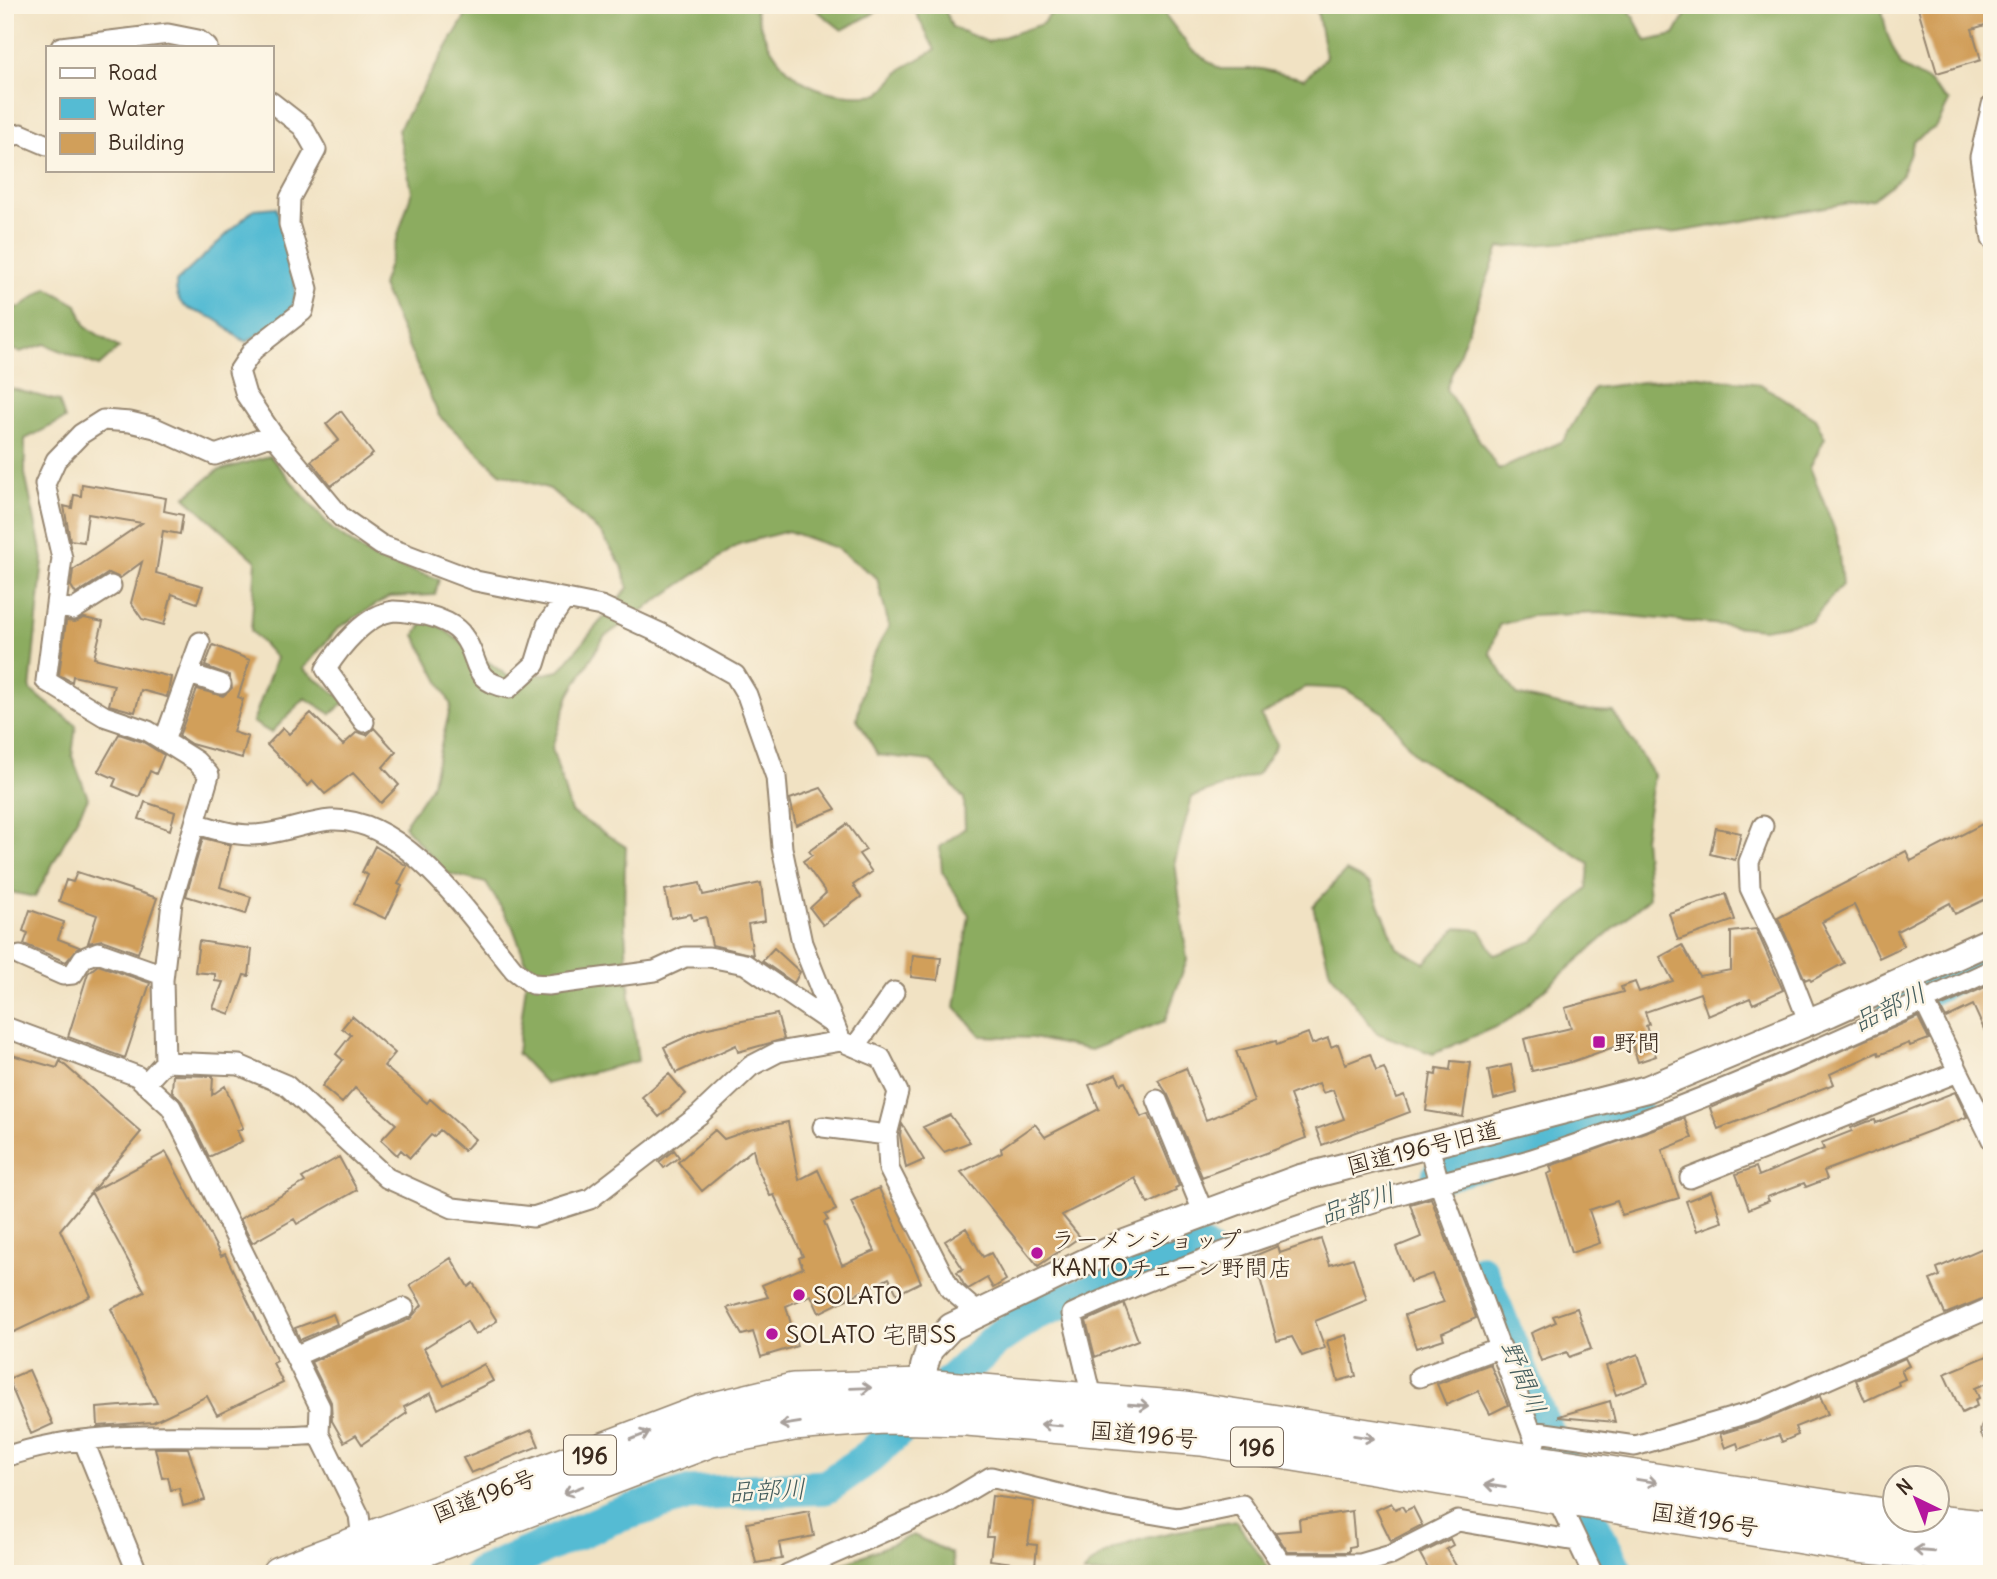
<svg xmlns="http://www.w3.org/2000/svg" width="1997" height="1579" viewBox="0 0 1997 1579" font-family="Delius,'Klee One',sans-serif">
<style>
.forest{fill:#8cac60;stroke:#646b3f;stroke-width:2}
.water{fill:#55bbd3;stroke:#487278;stroke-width:2}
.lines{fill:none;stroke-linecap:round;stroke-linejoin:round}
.river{stroke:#55bbd3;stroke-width:35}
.building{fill:#d19f5a}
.street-casing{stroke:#968670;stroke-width:23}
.secondary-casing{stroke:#968670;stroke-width:30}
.highway-casing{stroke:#968670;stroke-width:38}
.street{stroke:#fff;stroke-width:19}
.secondary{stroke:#fff;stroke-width:26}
.highway{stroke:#fff;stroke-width:35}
.oneway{stroke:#a79f9a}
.poi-dot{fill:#b5179e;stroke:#fcf5e5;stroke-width:2.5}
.labels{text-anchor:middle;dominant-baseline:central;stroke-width:5;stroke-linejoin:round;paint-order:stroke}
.shield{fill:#fcf5e5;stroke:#75675a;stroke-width:2}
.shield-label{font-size:23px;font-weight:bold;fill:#3b2a1e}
.poi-label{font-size:24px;fill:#3b2a1e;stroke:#fcf5e5;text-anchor:start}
.street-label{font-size:24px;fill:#3b2a1e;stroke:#fcf5e5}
.water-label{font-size:26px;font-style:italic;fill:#445d5d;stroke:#fcf5e5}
</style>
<rect width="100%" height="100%" fill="#fcf5e5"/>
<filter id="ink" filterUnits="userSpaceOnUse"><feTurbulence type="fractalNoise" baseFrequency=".0143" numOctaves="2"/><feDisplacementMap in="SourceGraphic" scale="14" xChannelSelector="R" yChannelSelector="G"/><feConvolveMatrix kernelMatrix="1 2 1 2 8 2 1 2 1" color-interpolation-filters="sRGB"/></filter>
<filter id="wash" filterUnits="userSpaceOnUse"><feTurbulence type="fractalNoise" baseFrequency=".00686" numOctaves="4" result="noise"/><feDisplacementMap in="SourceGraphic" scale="28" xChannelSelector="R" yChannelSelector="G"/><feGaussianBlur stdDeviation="1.57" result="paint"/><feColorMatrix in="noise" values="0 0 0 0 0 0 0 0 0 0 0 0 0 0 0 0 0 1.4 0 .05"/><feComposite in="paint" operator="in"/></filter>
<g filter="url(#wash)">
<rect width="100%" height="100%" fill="#f1e2c3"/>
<path class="forest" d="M472 5H754C771 72 811 102 880 94L903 68 935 50 912 5H943L952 27 988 42 1042 24 1058 5H1164L1167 17 1191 49 1220 69H1261L1305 79 1326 57 1316 5H1627L1646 41 1674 35 1691 5H1881L1887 34 1901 66 1928 81 1949 102 1937 126 1914 141 1901 177 1873 199 1678 232 1499 248 1446 389 1499 470 1563 441 1594 388 1692 376 1760 384 1815 418 1825 438 1810 467 1837 536 1842 585 1811 621 1763 629 1599 613 1531 616 1499 625 1490 653 1516 695 1580 710 1613 712 1654 775 1644 838 1649 898 1507 1022 1433 1054 1377 1033 1330 972 1313 906 1346 871 1371 884 1397 948 1425 963 1457 928 1480 930 1495 955 1533 941 1587 889 1589 863 1417 757 1385 714 1345 689 1306 687 1261 716 1277 744 1258 774 1192 797 1175 861 1187 960 1165 1021 1091 1050 1032 1038 981 1036 955 1007 969 915 942 872 940 847 965 828 964 799 931 761 878 755 857 719 867 667 889 626 877 578 836 548 788 531 739 544 604 637 569 695 552 748 571 812 626 847C621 919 628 989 638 1061L546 1084 517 1053 528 968 512 925 486 883 446 873 404 826 431 786 451 705 415 635 427 617 513 680 559 671 628 588 622 566 601 533 550 489 500 473 439 416 382 286 412 191 398 130Z
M810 5H889L842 30Z
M47 288 77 305 86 327 119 348 99 366 45 344 20 352 5 347V304L19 308Z
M5 387 59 401 65 419 25 439V474L43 559 30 690 76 725 72 756 88 798 35 897 5 891V536L13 491 5 478Z
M270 456 332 529 376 560 439 579 435 595 389 597 338 628 303 669 346 701 331 714 305 698 271 733 253 722 276 658 251 631 256 561 185 497 217 471Z
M1236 1521 1273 1574H1083C1107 1536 1195 1529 1236 1521Z
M913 1535 951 1553 956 1574H817Z"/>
<path class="water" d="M276 207C282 229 305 289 291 308 281 322 261 332 247 342 235 337 231 331 221 323 201 307 175 317 176 282L254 209Z"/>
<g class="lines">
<path class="river" d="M1895 1006 1974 966 1992 965
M1439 1176 1637 1115
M1481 1272 1538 1414 1617 1574
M481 1574 613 1517 688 1494 826 1487 869 1457 998 1338 1035 1313 1138 1273 1206 1251"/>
</g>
<g id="blocks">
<path class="building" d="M1917 5H1992V23L1972 29 1981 60 1937 73Z
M341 411 373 454 331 486 311 461 339 440 326 424Z
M82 484 166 498 164 511 183 515 180 534 163 531 156 573 203 586 197 603 172 594 164 625 142 619 131 603 142 562 120 578 109 573 76 594 71 586 73 570 142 523 88 514 84 542 70 540 64 506 72 508 74 495 81 496Z
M84 618 103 622 94 658 171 677 167 697 141 690 135 712 109 705 114 685 73 676 72 682 59 675 66 621 75 622Z
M213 645 250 660 238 697 243 699 233 732 248 737 242 758 191 744 179 736 197 689 223 696 232 688 229 675 205 666Z
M311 713 343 745 357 732 367 735 374 728 396 752 383 767 399 785 381 803 353 773 325 794 313 781 308 786 267 745 283 728 289 734Z
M119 734 143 742 164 755 156 774 150 771 139 797 113 786 116 779 98 771Z
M821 788 836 809 796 825 790 799Z
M145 802 175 812 170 830 139 819Z
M1986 822 1992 832V896L1955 914 1950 903 1897 931 1904 946 1879 958 1854 905 1822 922 1844 963 1811 981 1809 978 1805 980 1778 918 1906 851 1911 861Z
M847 824 866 850 859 854 872 872 853 885 861 897 823 925 810 908 826 893 803 861 812 855 809 851Z
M1716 828 1741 833 1735 860 1710 854Z
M203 838 231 845 220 887 251 897 246 914 186 896Z
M375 846 407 866 398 884 402 886 386 919 354 904 368 875 362 872Z
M77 872 157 898 138 953 102 940 88 943 97 915 59 901 66 880 73 882Z
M700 883 703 895 761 883 765 921 748 924 753 955 712 945 706 917 693 920 691 914 671 918 665 890Z
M1726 894 1735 920 1678 940 1669 913Z
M30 910 64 922 58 939 79 947 66 962 24 944 28 933 23 931Z
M1756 929 1783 990 1753 1004 1750 998 1708 1016 1700 993 1645 1012 1649 1024 1646 1026 1656 1056 1638 1062 1631 1041 1571 1062 1532 1071 1524 1039 1571 1028 1565 1008 1623 992 1621 987 1635 982 1639 992 1673 981 1660 957 1682 945 1699 976 1731 970V932Z
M199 941 252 949 249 976 244 975 230 1014 213 1008 223 982 215 981V974L195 972Z
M774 948 800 972 794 983 762 961Z
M913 955 941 958 938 980 911 977Z
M98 965 150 983 125 1058 68 1037 88 973Z
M1992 984V1047L1973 1005 1946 1018 1940 1007Z
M777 1014 784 1039 738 1052 736 1045 676 1073 664 1047 703 1029Z
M352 1016 395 1053 384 1066 427 1103 430 1099 475 1139 464 1151 440 1130 434 1137 431 1135 410 1158 401 1150 397 1155 381 1140 396 1124 355 1088 342 1103 322 1086 343 1060 336 1054 351 1035 342 1028Z
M1918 1017 1929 1039 1910 1046 1909 1043 1879 1055 1878 1052 1830 1074 1834 1084 1718 1129 1710 1108Z
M1308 1033 1312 1044 1328 1038 1331 1047 1338 1044 1345 1064 1370 1054 1376 1071 1384 1068 1396 1098 1404 1095 1410 1112 1322 1145 1316 1129 1344 1119 1333 1090 1323 1093 1319 1083 1290 1095 1306 1138 1202 1177 1168 1095 1158 1080 1186 1068 1206 1120 1254 1101 1236 1051 1276 1041 1277 1045Z
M5 1053 57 1068 60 1061 141 1132 60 1230 91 1296 12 1333 5 1318Z
M1451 1061 1471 1063 1463 1117 1426 1111 1431 1074 1436 1075 1437 1068 1450 1070Z
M1511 1065 1517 1093 1494 1099 1488 1070Z
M669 1074 686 1094 659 1117 642 1097Z
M1116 1074 1121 1084 1125 1082 1141 1117 1149 1114 1179 1186 1175 1188 1176 1191 1148 1204 1135 1178 1062 1215 1080 1237 1038 1266 961 1172 1002 1152 1001 1148 1035 1124 1045 1137 1099 1109 1089 1085Z
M173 1075 213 1076 212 1095 225 1086 243 1128 237 1131 242 1141 209 1157 182 1102 172 1091Z
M1955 1092 1967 1117 1824 1171 1827 1179 1806 1187 1804 1183 1767 1197 1769 1201 1749 1209 1736 1174 1756 1167 1759 1176 1824 1149 1821 1143 1852 1131 1851 1128 1866 1122 1875 1120 1876 1123Z
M950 1115 970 1142 944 1152 923 1127Z
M1684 1118 1692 1138 1662 1150 1679 1198 1622 1215 1617 1201 1589 1210 1600 1243 1571 1253 1547 1174 1552 1172 1550 1166Z
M788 1122 799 1180 818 1170 836 1210 825 1215 828 1220 824 1222 842 1265 875 1251 851 1201 879 1188 921 1282 897 1294 889 1278 819 1313 811 1295 786 1306 797 1346 761 1357 753 1332 742 1335 727 1308 768 1297 762 1285 803 1268 799 1258 803 1256 774 1195 770 1196 757 1167 753 1149 702 1191 678 1162 715 1130 724 1139 750 1130Z
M902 1124 924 1160 906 1168 900 1135Z
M674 1150 679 1157 664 1168 659 1162Z
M166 1152 221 1256 225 1254 277 1361 273 1363 283 1383 217 1415 207 1396 153 1422 98 1426 97 1408 157 1403 111 1309 145 1292 91 1192Z
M339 1157 357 1190 297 1224 294 1219 252 1243 240 1219 305 1182 302 1178Z
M1711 1191 1722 1222 1697 1231 1686 1201Z
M1431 1198 1476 1318 1442 1333 1444 1339 1416 1348 1405 1315 1444 1302 1432 1274 1410 1282 1396 1247 1421 1237 1410 1204Z
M966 1228 983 1257 991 1253 1006 1280 993 1288 987 1278 968 1289 964 1285 957 1272 963 1269 945 1241Z
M1321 1239 1330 1265 1353 1258 1367 1300 1315 1321 1325 1348 1302 1356 1292 1337 1277 1341 1254 1256 1278 1246 1280 1253Z
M1992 1244V1295L1945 1314 1930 1280 1940 1276 1937 1268Z
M451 1258 468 1287 473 1283 497 1321 475 1335 467 1321 424 1348 444 1386 484 1364 493 1381 438 1409 431 1393 404 1407 407 1413 362 1444 356 1435 344 1442 332 1421 331 1402 311 1362 410 1319 422 1305 410 1285Z
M1124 1304 1138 1340 1095 1357 1086 1321Z
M1577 1308 1591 1349 1569 1357 1567 1352 1541 1361 1531 1333 1556 1322 1553 1316Z
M333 1314 337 1324 300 1340 295 1328Z
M1346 1335 1356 1376 1338 1381 1327 1341Z
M1638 1354 1648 1383 1616 1395 1606 1366Z
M1992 1354V1381L1975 1388 1979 1398 1975 1400 1977 1406 1962 1413 1944 1374Z
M1905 1358 1909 1366 1901 1370 1905 1379 1898 1382 1899 1385 1865 1401 1856 1380Z
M1490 1364 1508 1405 1490 1414 1478 1391 1446 1405 1437 1384Z
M29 1370 53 1424 31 1434 8 1379Z
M1820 1396 1828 1414 1795 1427 1798 1435 1782 1442 1779 1435 1739 1449 1737 1443 1725 1448 1720 1434 1760 1422Z
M1610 1401 1615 1422 1559 1417V1416Z
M532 1430 539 1446 471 1473 463 1458Z
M155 1448H188L205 1500 183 1506 179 1488 171 1490 168 1477 162 1478Z
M992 1496 1034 1502 1028 1544 1037 1545 1035 1566 990 1560 993 1537H987Z
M1391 1503 1395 1509 1402 1506 1405 1511 1413 1507 1422 1525 1391 1541 1376 1510Z
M809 1511 814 1536 779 1543 782 1559 756 1563 747 1523Z
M1352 1511 1355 1546 1349 1547V1552H1288L1275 1532 1300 1530 1299 1519Z
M1450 1539 1453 1545 1446 1549 1461 1574H1431L1420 1554Z"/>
</g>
</g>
<g filter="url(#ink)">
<use href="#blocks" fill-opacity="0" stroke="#968670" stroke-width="2"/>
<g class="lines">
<defs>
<path id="street" d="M61 47 168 34 198 40 207 47
M271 102 303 127 316 150 290 198 289 224 308 289 303 311 253 350 239 371 246 395 273 435 341 517 381 545 476 581 601 606 662 634 735 675 747 695 776 777 782 848 802 943 841 1041
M1992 105 1980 157 1992 239
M5 137 21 134 47 145
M56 605 73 610 111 586
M189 674 221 684
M364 722 326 669C340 647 366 614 394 611 405 611 416 614 426 615 439 618 456 625 463 636 481 659 469 681 509 688L535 664 547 625 565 599
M164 741 200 642
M195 823C214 829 232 835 252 835 278 835 305 822 331 820 405 816 471 918 514 970L532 984 548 985 655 971 685 957H709L745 964 834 1025
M1763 826 1749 862 1750 888 1787 966 1808 1020
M20 956 63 975 73 974 83 958 98 952 163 975
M1912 977 1992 1140
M5 1027 137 1076 171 1107 320 1407 319 1434 359 1515 363 1548
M855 1047 894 992
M165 1062 163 980 172 902 209 775 196 761 148 731 104 716 46 681 62 558 45 484 56 460 81 434 103 420 130 422 155 428 215 455 273 435
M145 1084 165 1062 239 1065 286 1085 387 1178 453 1208 533 1217 590 1199 699 1115 751 1066 778 1052 841 1041 881 1058 898 1092 887 1135 889 1169 950 1289 978 1313
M1157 1100 1204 1214
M823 1127 887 1135
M1429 1146 1439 1183 1535 1442
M1690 1178 1958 1072
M295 1356 404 1308
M1419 1377 1501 1347
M1093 1401 1072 1314C1188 1260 1312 1219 1435 1184 1467 1175 1500 1169 1532 1159 1690 1109 1842 1039 1992 970
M1531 1431 1635 1446 1755 1411 1992 1307
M1991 1431H1992
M84 1442 138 1574
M5 1457C107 1422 215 1443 319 1434
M1554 1492 1593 1574
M788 1574 944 1505 991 1477 1107 1506 1178 1518 1242 1505 1282 1564H1360L1391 1555 1458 1521 1576 1541"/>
<path id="secondary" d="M923 1406 924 1367 929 1350 951 1327 1125 1243 1300 1178 1647 1089 1830 1013 1992 940"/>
<path id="highway" d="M1906 1520 1992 1529
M279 1574 701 1413 793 1391 923 1387 1185 1409 1896 1518
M357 1574 711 1439 793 1423 883 1416 967 1418 1202 1438 1857 1545 1992 1557"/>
</defs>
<use href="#street" class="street-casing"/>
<use href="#secondary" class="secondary-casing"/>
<use href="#highway" class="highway-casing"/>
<use href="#street" class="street"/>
<use href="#secondary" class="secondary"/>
<use href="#highway" class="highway"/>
</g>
<defs><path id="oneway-shaft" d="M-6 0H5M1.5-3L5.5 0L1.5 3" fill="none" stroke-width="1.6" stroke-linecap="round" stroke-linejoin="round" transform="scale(1.75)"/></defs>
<g class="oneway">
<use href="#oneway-shaft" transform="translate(861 1388) rotate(-2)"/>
<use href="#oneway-shaft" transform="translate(1139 1405) rotate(5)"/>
<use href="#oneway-shaft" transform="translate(790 1424) rotate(171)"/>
<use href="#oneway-shaft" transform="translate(1051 1425) rotate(-175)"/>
<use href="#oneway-shaft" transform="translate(640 1436) rotate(-21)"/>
<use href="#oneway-shaft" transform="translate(1364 1437) rotate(9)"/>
<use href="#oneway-shaft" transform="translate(1647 1481) rotate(9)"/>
<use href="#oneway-shaft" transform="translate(1495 1486) rotate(-171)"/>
<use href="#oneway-shaft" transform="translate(573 1490) rotate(159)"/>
<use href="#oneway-shaft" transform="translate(1924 1551) rotate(-175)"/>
</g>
</g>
<g class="poi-dot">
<rect x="1592" y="1035" width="14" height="14" rx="3.5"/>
<circle cx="1037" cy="1253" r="7"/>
<circle cx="799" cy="1295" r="7"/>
<circle cx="772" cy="1334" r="7"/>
</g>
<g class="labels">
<g class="shield">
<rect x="1231" y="1427.5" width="52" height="39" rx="5"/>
<rect x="564" y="1435.5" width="52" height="39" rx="5"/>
</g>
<g class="shield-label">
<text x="1257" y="1447">196</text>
<text x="590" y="1455">196</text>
</g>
<g class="poi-label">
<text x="1613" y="1042">野間</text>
<text x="1051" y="1239">ラーメンショップ<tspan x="1051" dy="28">KANTOチェーン野間店</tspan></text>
<text x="813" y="1295">SOLATO</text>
<text x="786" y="1334">SOLATO 宅間SS</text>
</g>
<g class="street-label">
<text transform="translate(1423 1147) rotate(-14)">国道196号旧道</text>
<text transform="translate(1144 1434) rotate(5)">国道196号</text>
<text transform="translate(484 1495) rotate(-21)">国道196号</text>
<text transform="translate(1705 1519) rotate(9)">国道196号</text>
</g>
<g class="water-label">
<text transform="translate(1889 1007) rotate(-25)">品部川</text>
<text transform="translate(1357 1203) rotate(-18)">品部川</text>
<text transform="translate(1524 1377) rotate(68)">野間川</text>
<text transform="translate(767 1490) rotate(-3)">品部川</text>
</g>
</g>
<rect width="1997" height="1579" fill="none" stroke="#fcf5e5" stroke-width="28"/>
<rect x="46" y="46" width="228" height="126" fill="#fcf5e5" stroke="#afa495" stroke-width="2"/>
<rect x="60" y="68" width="35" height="10" fill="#ffffff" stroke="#afa495" stroke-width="2"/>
<text x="108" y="80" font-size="21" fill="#3b2a1e">Road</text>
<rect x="60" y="98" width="35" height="21" fill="#55bbd3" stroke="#afa495" stroke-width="2"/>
<text x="108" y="116" font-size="21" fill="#3b2a1e">Water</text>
<rect x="60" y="133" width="35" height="21" fill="#d19f5a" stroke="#afa495" stroke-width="2"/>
<text x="108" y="150" font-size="21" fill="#3b2a1e">Building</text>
<g transform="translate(1916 1499) rotate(317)"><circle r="33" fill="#fcf5e5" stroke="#afa495" stroke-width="2"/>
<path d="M0-5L12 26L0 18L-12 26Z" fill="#b5179e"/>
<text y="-10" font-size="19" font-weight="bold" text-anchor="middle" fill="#3b2a1e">N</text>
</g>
</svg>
